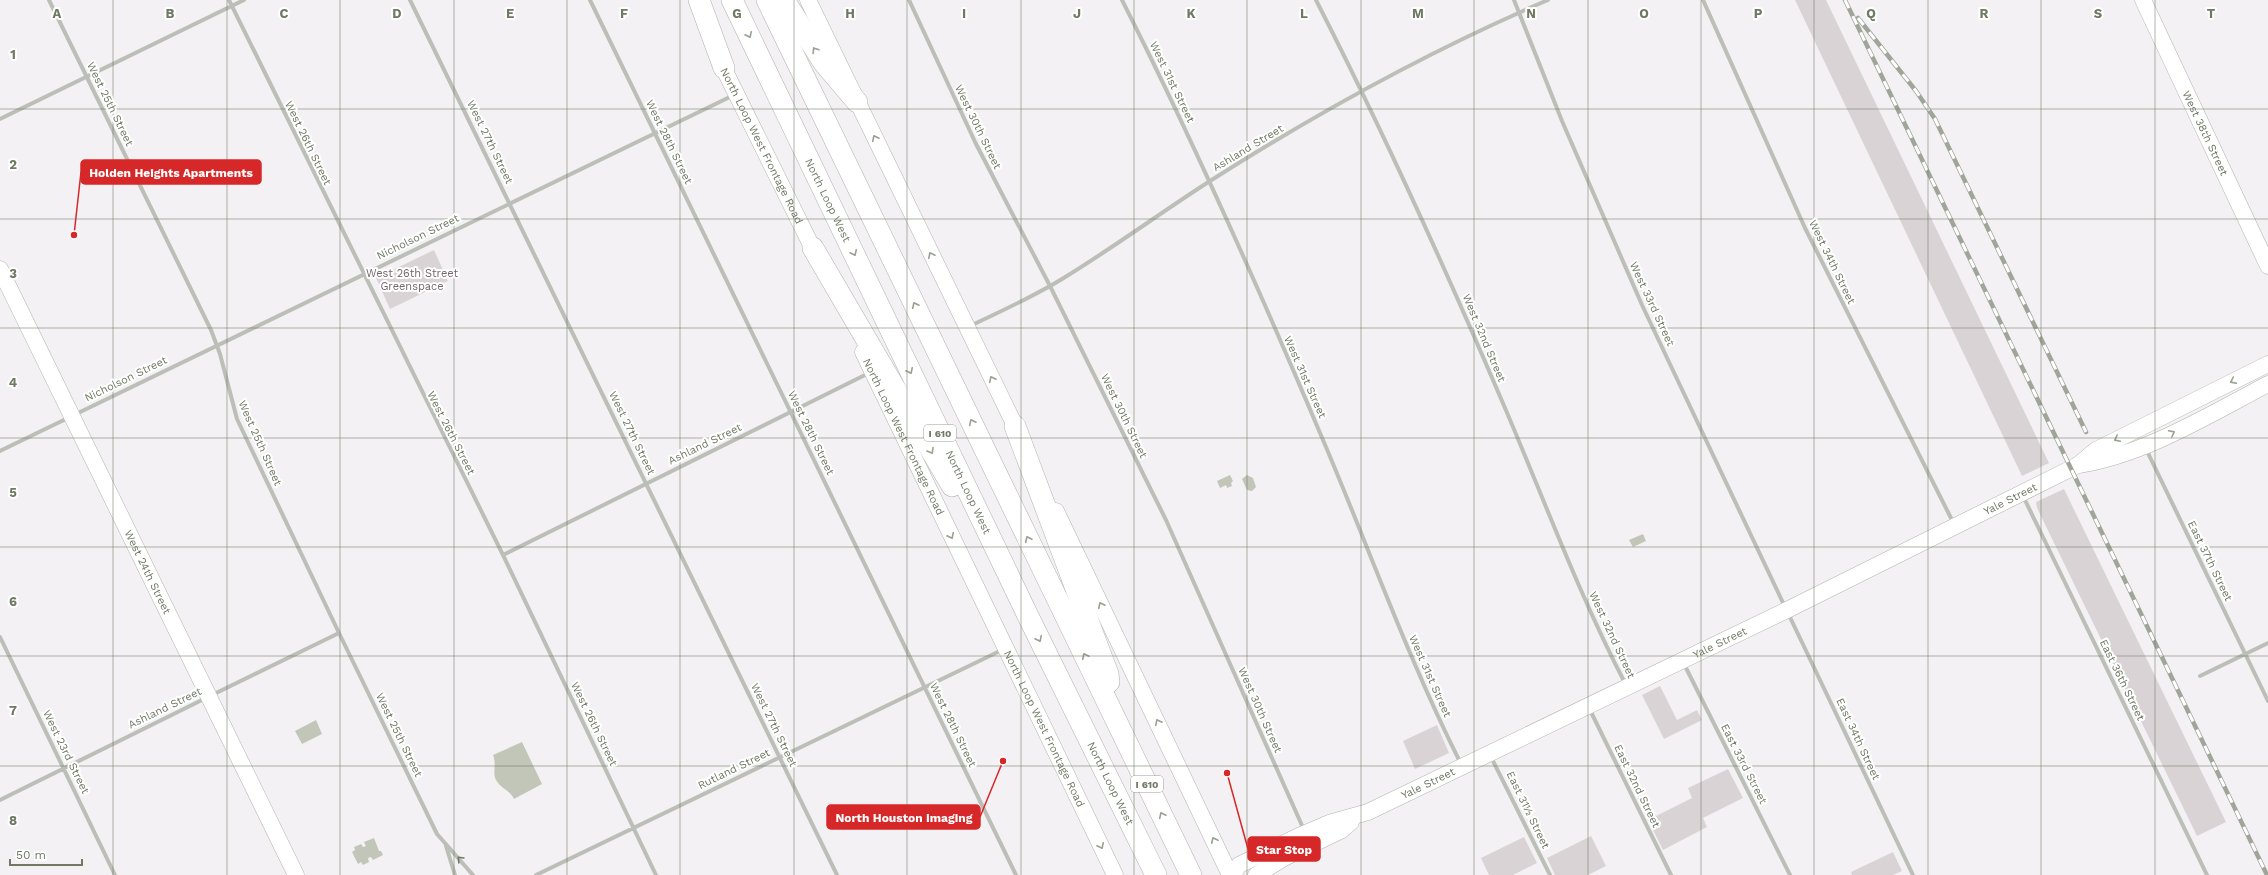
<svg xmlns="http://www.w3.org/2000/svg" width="2268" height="875" viewBox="0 0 2268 875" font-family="'Work Sans',sans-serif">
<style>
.green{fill:#dad3d6}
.water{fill:#c2c6b9}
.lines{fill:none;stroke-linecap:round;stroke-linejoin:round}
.secondary-casing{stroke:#b1b5ac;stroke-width:17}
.highway-casing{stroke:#b0b2ac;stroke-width:22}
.street{stroke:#bbbfb7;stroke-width:4}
.secondary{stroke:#fff;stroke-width:16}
.highway{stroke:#fff;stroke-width:21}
.rail-casing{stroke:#a0a59a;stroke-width:4.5}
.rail{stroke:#fff;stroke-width:3;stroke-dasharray:9;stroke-linecap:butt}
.oneway{stroke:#9aa192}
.oneway2{stroke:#6f7963}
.grid{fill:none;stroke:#6f7963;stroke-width:1;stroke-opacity:0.55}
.labels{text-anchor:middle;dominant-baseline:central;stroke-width:4;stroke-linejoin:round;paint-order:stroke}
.shield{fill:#fff;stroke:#9aa192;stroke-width:1}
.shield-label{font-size:10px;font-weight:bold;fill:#6f7963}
.street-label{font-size:11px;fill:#6f7963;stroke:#fff}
.park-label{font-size:11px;fill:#766569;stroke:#fff}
.grid-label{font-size:13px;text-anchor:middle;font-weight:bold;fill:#6f7963;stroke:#fff;stroke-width:4;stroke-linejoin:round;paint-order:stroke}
.leader{fill:none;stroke:#d62828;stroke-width:1.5}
.callout-dot{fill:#d62828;stroke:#fff;stroke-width:1.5}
.callout{fill:#d62828;stroke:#d62828;stroke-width:1.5}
.callout-label{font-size:12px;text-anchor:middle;font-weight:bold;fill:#fff}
</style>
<rect width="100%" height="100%" fill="#f4f1f4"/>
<path class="green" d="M1795 0H1826L2049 463 2022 476Z
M434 250 448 281 390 309 376 278Z
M2064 489 2226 822 2197 836 2037 508 2036 502Z
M1660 686 1677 720 1697 710 1702 720 1664 739 1642 695Z
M1437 725 1449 753 1415 769 1403 741Z
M1728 769 1743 798 1703 818 1707 827 1663 850 1648 820 1692 798 1688 788Z
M1591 836 1606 866 1588 875H1555L1547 858Z
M1524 837 1537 863 1513 875H1489L1481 858Z
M1893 852 1902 871 1893 875H1852L1851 872Z"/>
<path class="water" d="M1230 475 1233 481 1231 483 1232 486 1227 488 1226 485 1220 488 1217 481Z
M1247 475 1253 478 1256 487 1252 491 1247 490 1242 479Z
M1643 534 1646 541 1633 547 1629 540Z
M316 720 322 734 302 744 295 731Z
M522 742 542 784 514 799C510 790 501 789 496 780 492 772 497 764 493 755Z
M374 838 379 851H381L383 855 373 860 371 857 368 858 369 862 363 865 361 862 358 864 352 852 355 850 354 847 361 844 363 847 366 846 364 842Z"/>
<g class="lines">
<defs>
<g id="secondary">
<path d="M808 0 1020 436"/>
<path id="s1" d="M2143 0 2268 266"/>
<path id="s2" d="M718 57 818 259"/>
<path id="s3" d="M0 269 296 875"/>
<path id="s4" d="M863 352 1115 875"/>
<path d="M2078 465C2144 455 2209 415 2268 384"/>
<path d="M1056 511 1230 875"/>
<path id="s5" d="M1233 875 1239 865 1301 835 1329 823 1368 812 1787 610 2078 465 2096 450 2268 364"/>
<path d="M1256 875 1286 857 1342 830 1351 822"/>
</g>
<g id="highway">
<path d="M699 0 724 68"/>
<path id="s6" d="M732 0 1029 618 1156 875"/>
<path d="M767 0 1191 875"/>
<path d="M784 0 824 63 857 102"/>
<path d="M813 248 952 486"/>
<path d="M1015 426 1108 674 1109 682"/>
</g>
</defs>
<use href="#secondary" class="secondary-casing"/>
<use href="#highway" class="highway-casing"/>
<path class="street" d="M49 0 211 330 220 354 237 419 339 633 437 834 473 875
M229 0 503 555 656 875
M410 0 837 875
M590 0 1016 875
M909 0 976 144 1050 286 1166 520 1304 830
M1122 0C1195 144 1260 291 1323 440 1369 548 1408 659 1461 764
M1316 0C1382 129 1442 261 1499 394 1541 491 1577 591 1626 685
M1514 0 1562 121 1642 305 1785 607
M1703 0 1805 228 1954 524
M0 119 244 0
M970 326C1001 311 1033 297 1062 279 1113 248 1160 213 1210 181 1317 113 1431 50 1548 0
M74 415 734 95
M2146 449 2268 701
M0 451 68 418
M2023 496 2207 875
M503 555 869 373
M1788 613 1913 875
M0 637 115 875
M1684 664 1790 875
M2200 676 2268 643
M212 695 339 633
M1590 710 1671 875
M1491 757 1550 875
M0 800 206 698
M446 846 455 875
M536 875 1002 650"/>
<use href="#secondary" class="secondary"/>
<use href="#highway" class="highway"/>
<defs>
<path id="rail" d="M1845 0 2267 875
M1858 18 1916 91 1935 119 2086 432"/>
</defs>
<use href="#rail" class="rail-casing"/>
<use href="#rail" class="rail"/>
</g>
<defs><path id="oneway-chevron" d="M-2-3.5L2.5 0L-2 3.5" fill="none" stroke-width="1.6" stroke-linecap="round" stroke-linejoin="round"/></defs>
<g class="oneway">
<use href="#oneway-chevron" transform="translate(749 35) rotate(64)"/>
<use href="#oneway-chevron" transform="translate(815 50) rotate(-122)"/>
<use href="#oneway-chevron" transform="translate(875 138) rotate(-116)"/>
<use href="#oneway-chevron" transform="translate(854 253) rotate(64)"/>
<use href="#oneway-chevron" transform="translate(931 255) rotate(-116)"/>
<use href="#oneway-chevron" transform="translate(915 305) rotate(-116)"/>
<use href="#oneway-chevron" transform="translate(910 371) rotate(64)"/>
<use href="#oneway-chevron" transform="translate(992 379) rotate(-116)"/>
<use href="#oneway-chevron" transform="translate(2233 381) rotate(154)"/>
<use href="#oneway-chevron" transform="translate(972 422) rotate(-116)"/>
<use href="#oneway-chevron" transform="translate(2172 433) rotate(-27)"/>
<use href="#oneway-chevron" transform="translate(2117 439) rotate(153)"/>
<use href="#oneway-chevron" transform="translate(931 451) rotate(60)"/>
<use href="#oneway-chevron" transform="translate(951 536) rotate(64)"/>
<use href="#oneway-chevron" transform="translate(1028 539) rotate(-116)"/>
<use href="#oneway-chevron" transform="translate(1101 605) rotate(-116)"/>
<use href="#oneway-chevron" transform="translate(1039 639) rotate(64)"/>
<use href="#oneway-chevron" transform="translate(1085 656) rotate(-116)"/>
<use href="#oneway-chevron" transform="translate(1158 722) rotate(-116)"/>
<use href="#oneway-chevron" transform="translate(1162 815) rotate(-116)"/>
<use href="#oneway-chevron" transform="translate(1214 840) rotate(-115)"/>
<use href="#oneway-chevron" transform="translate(1101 846) rotate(64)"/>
</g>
<use class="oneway2" href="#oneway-chevron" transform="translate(460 859) rotate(-134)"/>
<path class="grid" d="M113 0V875M227 0V875M340 0V875M454 0V875M567 0V875M680 0V875M794 0V875M907 0V875M1021 0V875M1134 0V875M1247 0V875M1361 0V875M1474 0V875M1588 0V875M1701 0V875M1814 0V875M1928 0V875M2041 0V875M2155 0V875M0 109H2268M0 219H2268M0 328H2268M0 438H2268M0 547H2268M0 656H2268M0 766H2268"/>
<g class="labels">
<g class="shield">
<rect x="924" y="425" width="32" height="16" rx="3"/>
<rect x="1131" y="776" width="32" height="16" rx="3"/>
</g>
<g class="shield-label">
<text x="940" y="433">I 610</text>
<text x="1147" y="784">I 610</text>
</g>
<g class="street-label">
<text transform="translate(1172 82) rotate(64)">West 31st Street</text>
<text transform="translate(110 104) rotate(64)">West 25th Street</text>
<text transform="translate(978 127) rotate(64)">West 30th Street</text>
<text stroke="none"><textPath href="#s1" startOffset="147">West 38th Street</textPath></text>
<text transform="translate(490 142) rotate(64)">West 27th Street</text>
<text transform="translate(669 142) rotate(64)">West 28th Street</text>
<text transform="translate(308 143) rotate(64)">West 26th Street</text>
<text stroke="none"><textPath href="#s2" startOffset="99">North Loop West Frontage Road</textPath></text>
<text transform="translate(1248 148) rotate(-31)">Ashland Street</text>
<text stroke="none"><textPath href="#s6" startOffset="222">North Loop West</textPath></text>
<text transform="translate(418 237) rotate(-26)">Nicholson Street</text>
<text transform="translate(1832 262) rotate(64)">West 34th Street</text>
<text transform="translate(1652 304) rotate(65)">West 33rd Street</text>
<text transform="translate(1484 338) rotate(67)">West 32nd Street</text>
<text transform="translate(1305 377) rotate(66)">West 31st Street</text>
<text transform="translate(126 379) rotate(-26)">Nicholson Street</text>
<text transform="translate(1124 416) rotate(64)">West 30th Street</text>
<text transform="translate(451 433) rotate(63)">West 26th Street</text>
<text transform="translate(632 433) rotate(64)">West 27th Street</text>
<text transform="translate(811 433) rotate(64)">West 28th Street</text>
<text stroke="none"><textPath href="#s4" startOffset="94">North Loop West Frontage Road</textPath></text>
<text transform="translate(260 443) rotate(66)">West 25th Street</text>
<text transform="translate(705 444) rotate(-26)">Ashland Street</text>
<text stroke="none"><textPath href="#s6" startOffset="546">North Loop West</textPath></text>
<text stroke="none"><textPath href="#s5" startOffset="866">Yale Street</textPath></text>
<text transform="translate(2210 561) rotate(64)">East 37th Street</text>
<text stroke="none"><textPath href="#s3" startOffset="337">West 24th Street</textPath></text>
<text transform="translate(1612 635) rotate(65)">West 32nd Street</text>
<text stroke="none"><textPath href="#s5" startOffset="542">Yale Street</textPath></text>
<text transform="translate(1430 676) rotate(66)">West 31st Street</text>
<text transform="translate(2122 680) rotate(64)">East 36th Street</text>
<text transform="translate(165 708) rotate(-26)">Ashland Street</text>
<text transform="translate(1260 710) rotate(66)">West 30th Street</text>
<text transform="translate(594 724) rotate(64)">West 26th Street</text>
<text transform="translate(774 725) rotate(64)">West 27th Street</text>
<text transform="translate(953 725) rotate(64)">West 28th Street</text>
<text stroke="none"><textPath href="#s4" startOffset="418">North Loop West Frontage Road</textPath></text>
<text transform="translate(399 735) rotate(64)">West 25th Street</text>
<text transform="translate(1858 739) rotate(65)">East 34th Street</text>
<text transform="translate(66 752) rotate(64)">West 23rd Street</text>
<text transform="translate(1744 764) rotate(63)">East 33rd Street</text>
<text transform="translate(734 769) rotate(-26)">Rutland Street</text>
<text stroke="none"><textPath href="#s6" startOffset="870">North Loop West</textPath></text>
<text stroke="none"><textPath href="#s5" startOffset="218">Yale Street</textPath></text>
<text transform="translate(1637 786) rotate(64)">East 32nd Street</text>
<text transform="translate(1528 810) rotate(64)">East 31½ Street</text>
</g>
<g class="park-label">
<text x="412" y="273">West 26th Street<tspan x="412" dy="13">Greenspace</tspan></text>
</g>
</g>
<g class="grid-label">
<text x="57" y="18">A</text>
<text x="170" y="18">B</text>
<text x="284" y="18">C</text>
<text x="397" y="18">D</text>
<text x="510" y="18">E</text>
<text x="624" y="18">F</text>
<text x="737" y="18">G</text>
<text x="850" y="18">H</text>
<text x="964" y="18">I</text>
<text x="1077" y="18">J</text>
<text x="1191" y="18">K</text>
<text x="1304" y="18">L</text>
<text x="1418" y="18">M</text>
<text x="1531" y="18">N</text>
<text x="1644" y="18">O</text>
<text x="1758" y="18">P</text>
<text x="1871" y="18">Q</text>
<text x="1984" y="18">R</text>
<text x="2098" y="18">S</text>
<text x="2211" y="18">T</text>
<text x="13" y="59">1</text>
<text x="13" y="169">2</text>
<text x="13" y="278">3</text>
<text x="13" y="387">4</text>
<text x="13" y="497">5</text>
<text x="13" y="606">6</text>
<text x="13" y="715">7</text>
<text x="13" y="825">8</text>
</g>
<path class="leader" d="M74 235L81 172M1003 761L980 817M1227 773L1248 849"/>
<g class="callout-dot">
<circle cx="74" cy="235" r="4"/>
<circle cx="1003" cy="761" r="4"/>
<circle cx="1227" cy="773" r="4"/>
</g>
<g class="callout">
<rect x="81" y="160" width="180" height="24" rx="4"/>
<rect x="827" y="805" width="153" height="24" rx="4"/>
<rect x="1248" y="837" width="72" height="24" rx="4"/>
</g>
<g class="callout-label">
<text x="171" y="177">Holden Heights Apartments</text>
<text x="904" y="822">North Houston Imaging</text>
<text x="1284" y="854">Star Stop</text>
</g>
<path d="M10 859v6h72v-6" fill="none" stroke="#6f7963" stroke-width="2"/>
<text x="16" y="859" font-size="12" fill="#6f7963" stroke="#ffffff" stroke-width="3" paint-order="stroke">50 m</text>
</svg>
